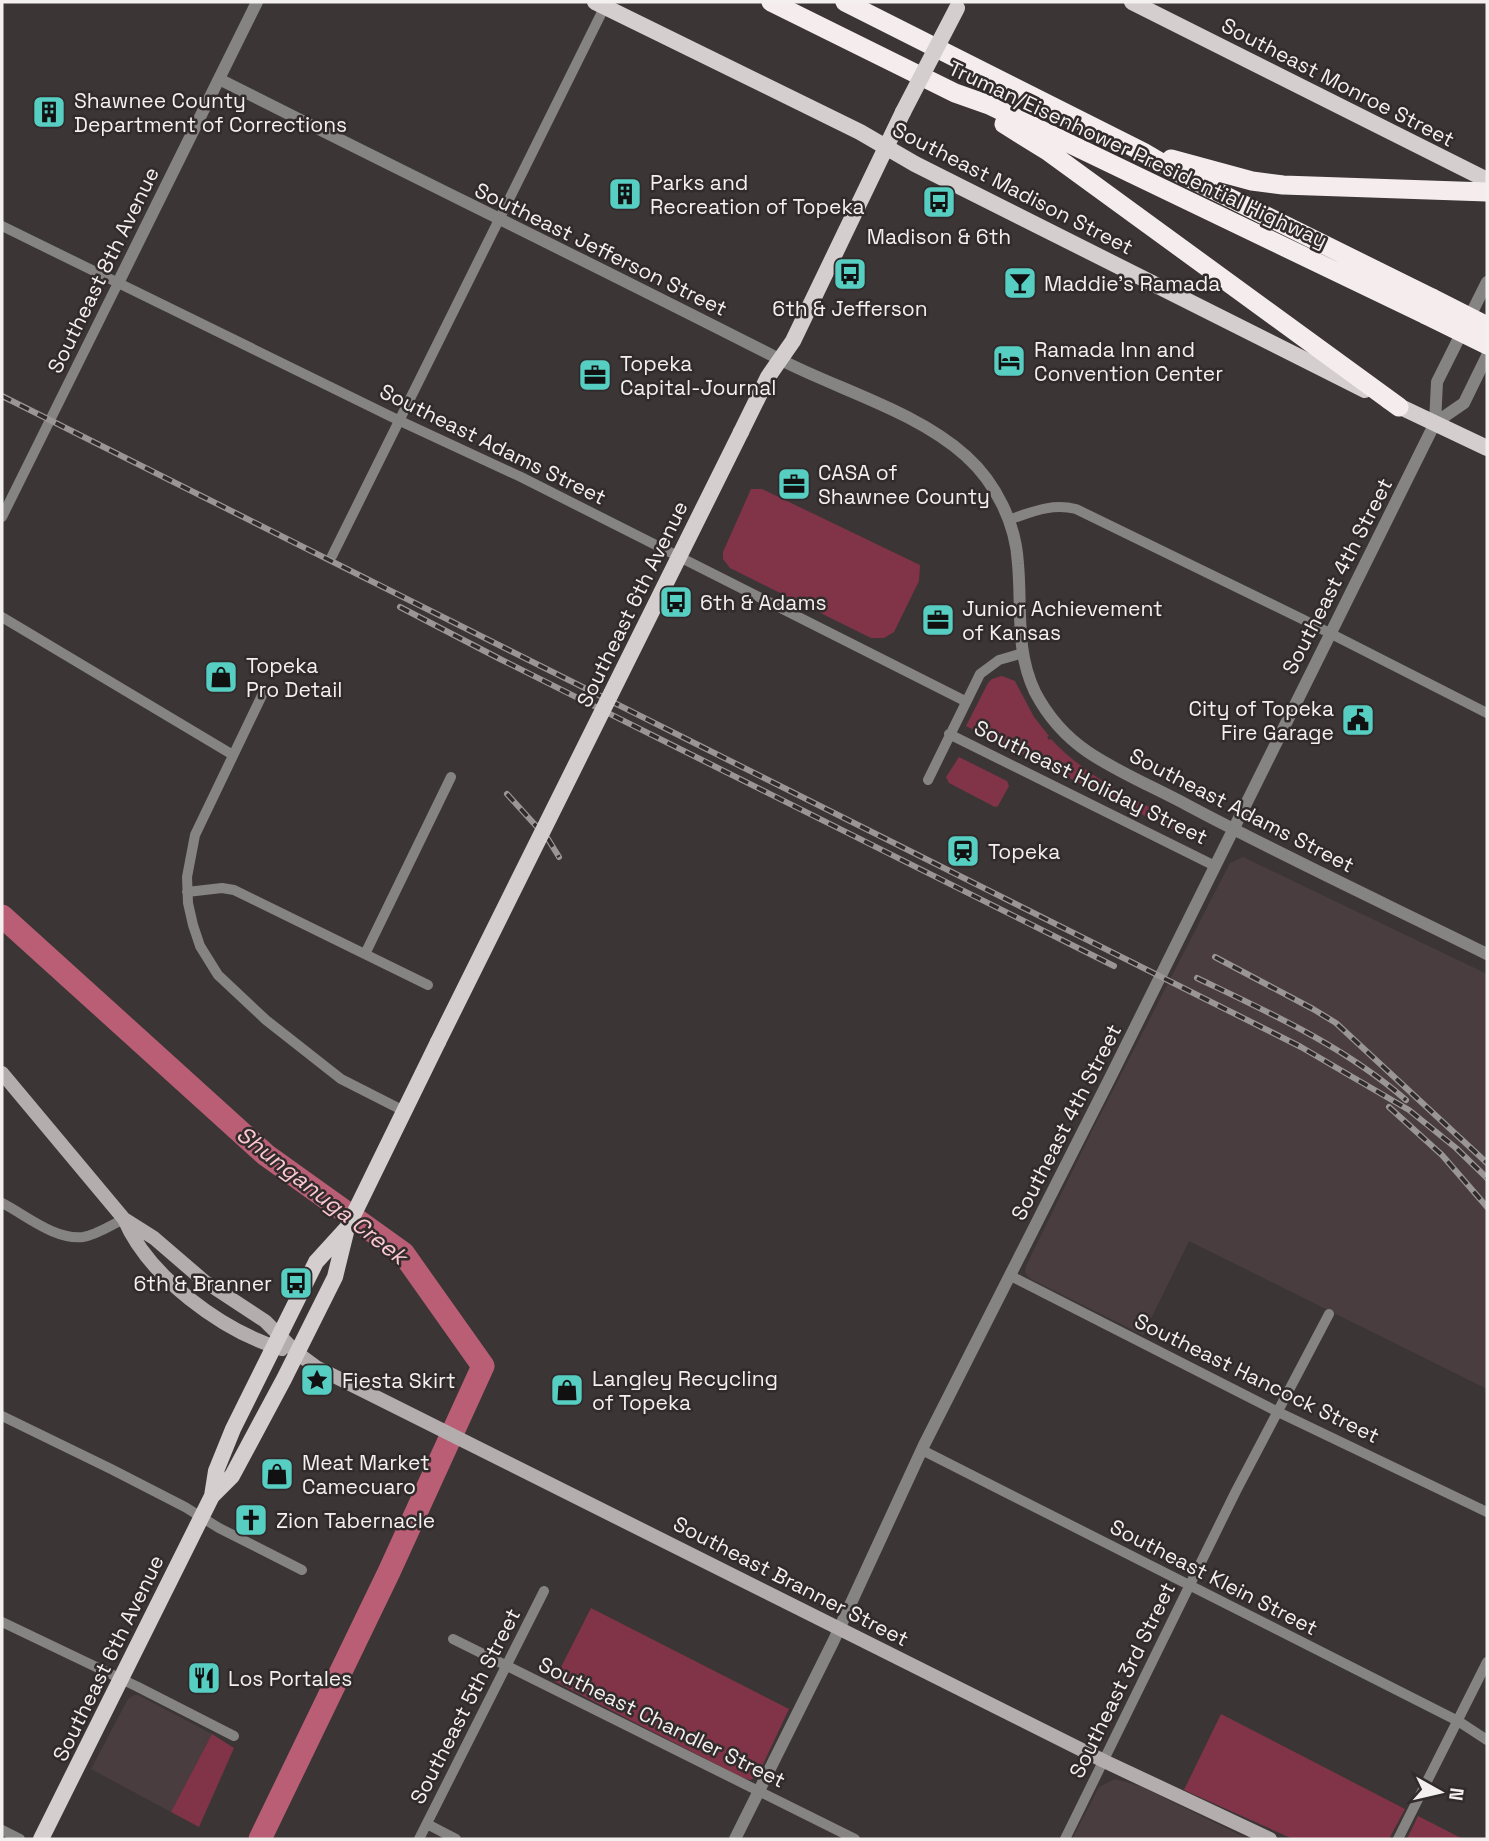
<svg xmlns="http://www.w3.org/2000/svg" width="1489" height="1841" viewBox="0 0 1489 1841" font-family="'Space Grotesk',sans-serif">
<style>
.built{fill:#4a3d40}
.green{fill:#813448}
.lines{fill:none;stroke-linecap:round;stroke-linejoin:round}
.river{stroke:#b95e74;stroke-width:23}
.minor{stroke:#868383;stroke-width:10}
.tertiary{stroke:#868383;stroke-width:12}
.secondary{stroke:#b3adae;stroke-width:14}
.primary{stroke:#d5cecf;stroke-width:16}
.motorway{stroke:#f4eced;stroke-width:19}
.rail-casing{stroke:#9b9696;stroke-width:6}
.rail{stroke:#312b2c;stroke-width:3.5;stroke-dasharray:10;stroke-linecap:butt}
.primary-bridge{stroke:#d5cecf;stroke-width:16}
.motorway-bridge{stroke:#f4eced;stroke-width:19}
.labels{text-anchor:middle;dominant-baseline:central;stroke-width:5;stroke-linejoin:round;paint-order:stroke}
.street-label{font-size:21px;fill:#f4f0f0;stroke:#312b2c}
.poi-label{font-size:21px;fill:#f4f0f0;stroke:#312b2c;text-anchor:start}
.water-label{font-size:23px;font-style:italic;fill:#fbc8d1;stroke:#312b2c}
</style>
<rect width="100%" height="100%" fill="#3b3536"/>
<path class="built" d="M1243 857 1487 974V1389L1189 1241 1143 1335 1029 1278 1025 1272 1026 1266 1093 1129 1230 863Z
M134 1695H138L212 1734 171 1812 91 1769 128 1699Z
M1115 1779 1140 1786 1248 1839H1072L1099 1787Z"/>
<path class="green" d="M751 489H762L920 565 919 581 894 632 884 638H871L730 568 723 559V552Z
M1002 676 1015 681 1034 717 1049 736 1047 737 1049 740 1051 739C1090 781 1142 803 1192 828L1189 838 966 726 988 683 992 679Z
M959 757 1007 781 1009 786 998 806 995 807 949 783 946 777Z
M591 1608 789 1709 757 1777 750 1780 741 1777 554 1681Z
M1221 1714 1405 1809 1389 1839H1293L1184 1790Z
M212 1734 234 1748 199 1827 171 1812Z
M1418 1816 1463 1839H1407Z"/>
<g class="lines">
<path class="river" d="M2 916 266 1155 403 1253 483 1366 389 1572 260 1839"/>
<path class="minor" d="M2 226 398 420 521 477 965 701
M2 517 118 283
M1008 520C1032 512 1051 503 1076 509L1302 619 1487 713
M332 556 605 6
M2 617 233 755
M265 689 195 835 187 877 188 903 193 925 200 946 218 975 266 1020 341 1079 404 1111
M949 734 1215 866
M928 780 980 674 999 660 1023 653
M187 892 222 888 234 890 428 985
M365 954 451 777
M2 1203C26 1215 54 1240 83 1237 97 1235 111 1225 124 1219
M1011 1276 1276 1411 1487 1512
M2 1416 111 1469 185 1507 219 1528 302 1570
M922 1450 1458 1721 1487 1740
M2 1622 138 1687 234 1736
M453 1639 855 1839
M427 1824 456 1839
M2 1830 20 1839
M419 1839 544 1591
M1065 1839 1236 1491 1329 1314
M1398 1839 1487 1662"/>
<path class="tertiary" d="M219 79C405 173 593 264 779 359 839 390 916 411 966 456 996 483 1016 524 1018 564 1022 607 1015 651 1035 692 1047 715 1066 737 1088 752 1119 773 1156 788 1189 806 1287 858 1388 905 1487 954
M118 283 257 2
M1435 423 1464 403 1487 356
M735 1839 833 1642 924 1445 1111 1076 1435 423 1437 382 1487 282"/>
<path class="secondary" d="M2 1073 124 1219C149 1277 222 1331 282 1349
M124 1219 154 1238 204 1281 265 1321 297 1353 316 1367 1104 1761 1270 1839"/>
<path class="primary" d="M595 2 860 132 915 164 1365 390
M1132 2 1487 180
M1388 401 1487 448
M741 432 768 377 793 341 903 112
M212 1496 232 1476 284 1379 335 1277 347 1228 438 1042
M41 1839 212 1496 216 1471 233 1429 316 1262 347 1228"/>
<path class="motorway" d="M771 2 955 93 989 105 1426 315
M845 2 1143 152 1177 172 1432 298
M1004 124 1049 152 1399 407
M1171 159 1252 181 1283 185 1487 192"/>
<defs>
<path id="rail" d="M2 396 1301 1047 1409 1110 1456 1148 1487 1178
M400 607 498 658 1114 966
M507 794 548 839 559 857
M1215 957 1313 1009 1336 1023 1487 1163
M1197 978C1270 1013 1344 1046 1406 1100
M1389 1107 1442 1155 1487 1207"/>
</defs>
<use href="#rail" class="rail-casing"/>
<use href="#rail" class="rail"/>
<path class="primary-bridge" d="M903 112 957 8
M438 1042 741 432"/>
<path class="motorway-bridge" d="M1432 298 1487 326
M1426 315 1487 345"/>
</g>
<defs>
<symbol id="building-square" viewBox="-11 -11 22 22"><rect x="-9" y="-9" width="18" height="18" rx="4" fill="#57cec2" stroke="#312b2c"/><path d="M-4-6H4V6H1V3H-1V6H-4ZM-2.5-4.3h1.7v1.8h-1.7ZM.8-4.3h1.7v1.8H.8ZM-2.5-1h1.7V.8h-1.7ZM.8-1h1.7V.8H.8Z" fill="#111"/></symbol>
<symbol id="bus-square" viewBox="-11 -11 22 22"><rect x="-9" y="-9" width="18" height="18" rx="4" fill="#57cec2" stroke="#312b2c"/><path d="M-5-6H5V4H4V6H2V4H-2V6H-4V4H-5ZM-3.5-4V0h7V-4ZM-3.5 1.2v1.5H-2V1.2ZM2 1.2v1.5H3.5V1.2Z" fill="#111"/></symbol>
<symbol id="bar-square" viewBox="-11 -11 22 22"><rect x="-9" y="-9" width="18" height="18" rx="4" fill="#57cec2" stroke="#312b2c"/><path d="M-6-5H6L.8 .8V4.5H3.5V6h-7V4.5H-.8V.8Z" fill="#111"/></symbol>
<symbol id="hotel-square" viewBox="-11 -11 22 22"><rect x="-9" y="-9" width="18" height="18" rx="4" fill="#57cec2" stroke="#312b2c"/><path d="M-6-4.5h1.5V1H6V5H4.5V3h-9V5H-6ZM-4 0a1.8 1.8 0 1 1 3.6 0ZM.5 0V-2.5h3Q6-2.5 6 0Z" fill="#111"/></symbol>
<symbol id="office-square" viewBox="-11 -11 22 22"><rect x="-9" y="-9" width="18" height="18" rx="4" fill="#57cec2" stroke="#312b2c"/><path d="M-6-3h4V-5.5h4V-3h4V5H-6ZM-1-4.5V-3h2v-1.5ZM-6 0V1H6V0Z" fill="#111"/></symbol>
<symbol id="shop-square" viewBox="-11 -11 22 22"><rect x="-9" y="-9" width="18" height="18" rx="4" fill="#57cec2" stroke="#312b2c"/><path d="M-5-2.5h2.3a2.7 3.5 0 0 1 5.4 0H5L5.5 6h-11ZM-1.5-2.5h3a1.5 2.3 0 0 0-3 0Z" fill="#111"/></symbol>
<symbol id="civic-square" viewBox="-11 -11 22 22"><rect x="-9" y="-9" width="18" height="18" rx="4" fill="#57cec2" stroke="#312b2c"/><path d="M-.6-6.5H3V-4.5H.6V-3L4-1V1h2V6H-6V1h2V-1L-.6-3ZM-1.2 2.5V6h2.4V2.5Z" fill="#111"/></symbol>
<symbol id="station-square" viewBox="-11 -11 22 22"><rect x="-9" y="-9" width="18" height="18" rx="4" fill="#57cec2" stroke="#312b2c"/><path d="M-3-6H3Q5-6 5-4V2Q5 4 3 4L4.5 6H3L1.5 4h-3L-3 6H-4.5L-3 4Q-5 4-5 2V-4Q-5-6-3-6ZM-3.5-4v3h7v-3ZM-3.5 1v1.5H-2V1ZM2 1v1.5H3.5V1Z" fill="#111"/></symbol>
<symbol id="sight-square" viewBox="-11 -11 22 22"><rect x="-9" y="-9" width="18" height="18" rx="4" fill="#57cec2" stroke="#312b2c"/><path d="M0-6L1.8-2.2L6-1.7L2.9 1.2L3.7 5.4L0 3.3L-3.7 5.4L-2.9 1.2L-6-1.7L-1.8-2.2Z" fill="#111"/></symbol>
<symbol id="church-square" viewBox="-11 -11 22 22"><rect x="-9" y="-9" width="18" height="18" rx="4" fill="#57cec2" stroke="#312b2c"/><path d="M-1.2-6h2.4v3.5h3.3v2.4h-3.3V6h-2.4V-.1h-3.3v-2.4h3.3Z" fill="#111"/></symbol>
<symbol id="restaurant-square" viewBox="-11 -11 22 22"><rect x="-9" y="-9" width="18" height="18" rx="4" fill="#57cec2" stroke="#312b2c"/><path d="M-5-6h1v4h1v-4h1v4h1v-4h1v5L-1.5 .5V6h-2V.5L-5-1ZM5-6V6H3V1.5H1.5Q1.5-4 5-6Z" fill="#111"/></symbol>
</defs>
<g fill-rule="evenodd">
<use href="#building-square" x="30" y="93" width="38" height="38"/>
<use href="#building-square" x="606" y="175" width="38" height="38"/>
<use href="#bus-square" x="920" y="183" width="38" height="38"/>
<use href="#bus-square" x="831" y="255" width="38" height="38"/>
<use href="#bar-square" x="1001" y="264" width="38" height="38"/>
<use href="#hotel-square" x="990" y="342" width="38" height="38"/>
<use href="#office-square" x="576" y="356" width="38" height="38"/>
<use href="#office-square" x="775" y="465" width="38" height="38"/>
<use href="#bus-square" x="657" y="583" width="38" height="38"/>
<use href="#office-square" x="919" y="601" width="38" height="38"/>
<use href="#shop-square" x="202" y="658" width="38" height="38"/>
<use href="#civic-square" x="1339" y="701" width="38" height="38"/>
<use href="#station-square" x="944" y="832" width="38" height="38"/>
<use href="#bus-square" x="277" y="1264" width="38" height="38"/>
<use href="#sight-square" x="298" y="1361" width="38" height="38"/>
<use href="#shop-square" x="548" y="1371" width="38" height="38"/>
<use href="#shop-square" x="258" y="1455" width="38" height="38"/>
<use href="#church-square" x="232" y="1501" width="38" height="38"/>
<use href="#restaurant-square" x="185" y="1659" width="38" height="38"/>
</g>
<g class="labels">
<g class="street-label">
<text transform="translate(1338 82) rotate(27)">Southeast Monroe Street</text>
<text transform="translate(1138 154) rotate(25)">Truman/Eisenhower Presidential Highway</text>
<text transform="translate(1013 188) rotate(27)">Southeast Madison Street</text>
<text transform="translate(601 249) rotate(26)">Southeast Jefferson Street</text>
<text transform="translate(103 270) rotate(-64)">Southeast 8th Avenue</text>
<text transform="translate(493 444) rotate(26)">Southeast Adams Street</text>
<text transform="translate(1337 576) rotate(-63)">Southeast 4th Street</text>
<text transform="translate(632 604) rotate(-64)">Southeast 6th Avenue</text>
<text transform="translate(1091 782) rotate(26)">Southeast Holiday Street</text>
<text transform="translate(1242 810) rotate(27)">Southeast Adams Street</text>
<text transform="translate(1066 1122) rotate(-63)">Southeast 4th Street</text>
<text transform="translate(1257 1378) rotate(26)">Southeast Hancock Street</text>
<text transform="translate(1214 1577) rotate(27)">Southeast Klein Street</text>
<text transform="translate(791 1581) rotate(27)">Southeast Branner Street</text>
<text transform="translate(108 1658) rotate(-64)">Southeast 6th Avenue</text>
<text transform="translate(1122 1680) rotate(-64)">Southeast 3rd Street</text>
<text transform="translate(465 1706) rotate(-63)">Southeast 5th Street</text>
<text transform="translate(662 1722) rotate(26)">Southeast Chandler Street</text>
</g>
<g class="poi-label">
<text x="74" y="100">Shawnee County<tspan x="74" dy="24">Department of Corrections</tspan></text>
<text x="650" y="182">Parks and<tspan x="650" dy="24">Recreation of Topeka</tspan></text>
<text x="939" y="236" text-anchor="middle">Madison &amp; 6th</text>
<text x="1044" y="283">Maddie's Ramada</text>
<text x="850" y="308" text-anchor="middle">6th &amp; Jefferson</text>
<text x="1034" y="349">Ramada Inn and<tspan x="1034" dy="24">Convention Center</tspan></text>
<text x="620" y="363">Topeka<tspan x="620" dy="24">Capital-Journal</tspan></text>
<text x="818" y="472">CASA of<tspan x="818" dy="24">Shawnee County</tspan></text>
<text x="700" y="602">6th &amp; Adams</text>
<text x="962" y="608">Junior Achievement<tspan x="962" dy="24">of Kansas</tspan></text>
<text x="246" y="665">Topeka<tspan x="246" dy="24">Pro Detail</tspan></text>
<text x="1334" y="708" text-anchor="end">City of Topeka<tspan x="1334" dy="24">Fire Garage</tspan></text>
<text x="988" y="851">Topeka</text>
<text x="272" y="1283" text-anchor="end">6th &amp; Branner</text>
<text x="592" y="1378">Langley Recycling<tspan x="592" dy="24">of Topeka</tspan></text>
<text x="342" y="1380">Fiesta Skirt</text>
<text x="302" y="1462">Meat Market<tspan x="302" dy="24">Camecuaro</tspan></text>
<text x="276" y="1520">Zion Tabernacle</text>
<text x="228" y="1678">Los Portales</text>
</g>
<g class="water-label">
<text transform="translate(322 1195) rotate(38)">Shunganuga Creek</text>
</g>
</g>
<rect width="1489" height="1841" fill="none" stroke="#f4f0f0" stroke-width="7"/>
<g transform="translate(1440 1792) rotate(98)" stroke="#312b2c" stroke-width="5" paint-order="stroke">
<path d="M0-5L12 26L0 18L-12 26Z" fill="#f4f0f0"/>
<text y="-10" font-size="19" font-weight="bold" text-anchor="middle" fill="#f4f0f0">N</text>
</g>
</svg>
